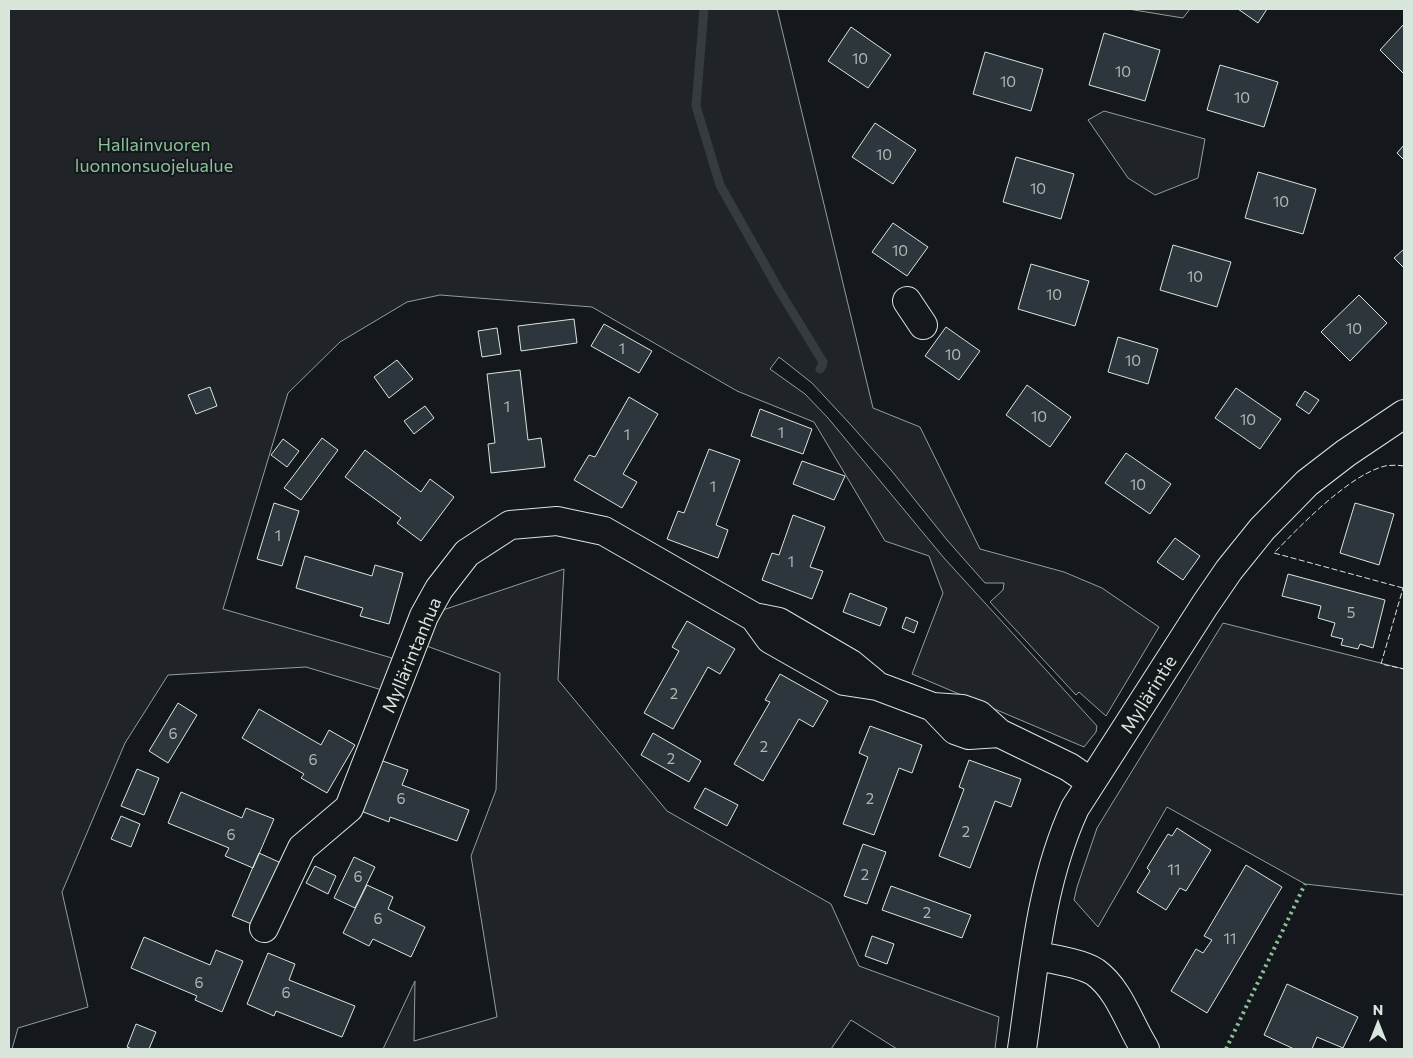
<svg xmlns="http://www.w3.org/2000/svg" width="1413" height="1058" viewBox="0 0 1413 1058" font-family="Commissioner,sans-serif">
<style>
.green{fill:#202428;stroke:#939e99}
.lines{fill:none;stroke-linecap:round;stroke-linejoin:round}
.stream{stroke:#363b3e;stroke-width:9}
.building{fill:#2c363c;stroke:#d8e6dc}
.minor-casing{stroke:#d8e6dc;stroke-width:30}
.minor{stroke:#14181c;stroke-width:28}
.hedge{stroke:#8ac095;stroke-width:4;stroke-dasharray:2.5 4;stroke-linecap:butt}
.fence{stroke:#d8e6dc;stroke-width:1;stroke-dasharray:6 2.5;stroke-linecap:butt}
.labels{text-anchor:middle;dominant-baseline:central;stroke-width:4;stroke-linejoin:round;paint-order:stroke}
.number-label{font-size:15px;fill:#adbab4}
.park-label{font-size:18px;fill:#8ac095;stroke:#14181c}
.street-label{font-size:18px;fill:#d8e6dc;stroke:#14181c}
</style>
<rect width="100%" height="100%" fill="#14181c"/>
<path class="green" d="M9 9H777L873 408 920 427 980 549 1064 572 1102 588 1159 627 1106 716 1079 692 1076 695 990 602 1003 590 1004 583H985L947 540 891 470 850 424 812 383 779 357 770 369 805 394 828 418 944 558 1097 726 1096 732 1084 747 912 674 943 593 929 556 885 541 814 422 737 391 592 307 440 295 407 302 340 342 288 393 223 609 392 658 382 690 306 667 168 675 125 743 62 892 88 1007 18 1028 12 1049H9Z
M1128 9H1190L1183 18Z
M1104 111 1205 139 1198 178 1155 195 1128 178 1088 120Z
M564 569 558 680 667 811 831 904 859 966 999 1017 995 1049H897L851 1020 831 1049H383L415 981 414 1041 497 1017 471 856 496 790 500 673 424 645 440 611Z
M1223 623 1404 669V895L1305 884 1167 807 1098 927 1074 900 1077 887 1097 828Z"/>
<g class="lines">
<path class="stream" d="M704 9 696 106 720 185 779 290 823 362 822 366 820 369"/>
</g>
<path class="building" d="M1238 9H1267L1258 23Z
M1404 24V74L1380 50Z
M851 27 891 55 868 88 828 61Z
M1104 33 1160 50 1145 101 1089 85Z
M985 52 1043 69 1031 111 973 94Z
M1220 65 1278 82 1264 127 1207 110Z
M875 123 916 150 893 184 852 157Z
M1404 145V160L1397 153Z
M1016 157 1074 174 1061 219 1003 202Z
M1258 172 1316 189 1303 234 1245 218Z
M893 223 928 247 907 276 872 252Z
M1173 245 1231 262 1217 307 1160 290Z
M1404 249V268L1394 258Z
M1031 264 1089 281 1075 326 1018 309Z
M1359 295 1387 323 1350 361 1321 332Z
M574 319 577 343 521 351 518 326Z
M604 324 652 351 639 373 591 346Z
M946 327 980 351 959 380 925 356Z
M497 328 501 354 482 357 478 331Z
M1118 337 1158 349 1148 384 1108 372Z
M397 360 413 379 389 398 374 377Z
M520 370 528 440 541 438 545 467 491 473 488 444 495 443 487 374Z
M1027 385 1071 417 1050 447 1006 415Z
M210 387 217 406 196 414 188 395Z
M1236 388 1281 419 1260 449 1215 418Z
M1305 391 1319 400 1309 414 1296 405Z
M629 397 658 414 623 474 637 482 622 508 574 480 589 455 595 457Z
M425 406 434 418 414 434 404 421Z
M760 409 812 429 803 454 751 436Z
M322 438 338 450 301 500 284 488Z
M283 439 299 451 287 467 271 455Z
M709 449 740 460 716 525 728 530 718 558 667 539 678 511 684 513Z
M365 450 421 492 430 479 454 497 421 541 397 523 401 518 345 477Z
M1126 453 1171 484 1150 514 1105 483Z
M802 461 845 476 834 500 793 484Z
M274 503 299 511 282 566 257 559Z
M1355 503 1394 514 1379 565 1340 553Z
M793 515 825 527 810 567 823 571 812 599 762 580 772 553 779 555Z
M1175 538 1200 556 1183 580 1157 562Z
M305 556 372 576 375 565 403 573 389 624 360 616 363 608 296 588Z
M1288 574 1385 600 1373 648 1360 644 1358 649 1341 645 1343 639 1331 636 1335 623 1318 618 1321 606 1282 596Z
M850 593 887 608 880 626 843 612Z
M906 617 918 622 914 633 902 628Z
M687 621 735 649 720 674 708 667 673 729 644 713 679 651 672 647Z
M780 674 828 701 813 727 799 719 763 781 734 764 770 702 765 700Z
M178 703 197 715 168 763 149 751Z
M259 709 321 745 329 730 355 745 327 793 301 778 304 774 242 738Z
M870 726 922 745 912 773 899 768 874 835 843 824 868 757 859 753Z
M653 733 701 761 689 782 641 755Z
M380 760 408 770 402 785 469 810 457 841 390 817 389 822 361 811Z
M969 760 1021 779 1011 807 995 801 970 868 939 856 964 789 959 787Z
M137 769 159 778 144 815 121 806Z
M705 788 738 805 727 826 694 808Z
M181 792 242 818 246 808 274 819 253 868 225 856 229 848 168 823Z
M121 816 140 824 131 847 111 839Z
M1177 828 1211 850 1186 891 1180 888 1166 910 1137 892 1150 871 1147 868 1168 834 1172 836Z
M863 844 886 852 867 904 844 896Z
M259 853 281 863 254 925 232 916Z
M354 857 375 867 355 908 334 898Z
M1246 865 1282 887 1207 1013 1171 991 1196 949 1203 953 1212 940 1204 936Z
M315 866 336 876 328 894 306 883Z
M367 885 393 897 388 909 425 927 411 957 373 939 369 946 343 933Z
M891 886 971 915 962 938 882 910Z
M872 936 894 944 887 964 865 956Z
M144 937 210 965 216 950 243 961 222 1012 195 1000 197 996 131 968Z
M268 953 295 964 289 980 355 1006 342 1037 276 1011 274 1016 247 1004Z
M1287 984 1358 1017 1343 1048 1317 1037 1312 1049H1294L1264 1035Z
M136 1024 156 1032 149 1049H132L127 1047Z"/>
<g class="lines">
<defs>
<path id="minor" d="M907 301 923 325
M754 617 779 622 851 664 874 683
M933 707 962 709 979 715 999 733
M264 928 302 848 349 808 424 616 439 589 467 553 510 525 557 521 604 531 754 617 770 639 844 681 877 686 933 707 955 730 969 735 999 733 1069 767 1091 782
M1036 956C1052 959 1081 963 1095 972 1120 990 1129 1024 1145 1049
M1022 1049C1034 968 1040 884 1075 808L1205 605 1229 570 1262 529 1307 483 1346 453 1404 414"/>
</defs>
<use href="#minor" class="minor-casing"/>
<use href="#minor" class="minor"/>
<path class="hedge" d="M1226 1049 1305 884"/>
<path class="fence" d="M1404 585 1381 664 1404 669
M1403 588 1274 553C1300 526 1349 475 1385 466 1391 465 1398 465 1404 466"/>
</g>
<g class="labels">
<g class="number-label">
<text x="860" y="58">10</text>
<text x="1123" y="71">10</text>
<text x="1008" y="81">10</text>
<text x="1242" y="97">10</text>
<text x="884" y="154">10</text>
<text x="1038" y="188">10</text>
<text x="1281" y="201">10</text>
<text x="900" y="250">10</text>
<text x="1195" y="276">10</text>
<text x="1054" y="294">10</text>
<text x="1354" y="328">10</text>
<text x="622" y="348">1</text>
<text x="953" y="354">10</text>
<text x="1133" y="360">10</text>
<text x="507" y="406">1</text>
<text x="1039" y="416">10</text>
<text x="1248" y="419">10</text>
<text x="781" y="432">1</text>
<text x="627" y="434">1</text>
<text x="1138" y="484">10</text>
<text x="713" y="486">1</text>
<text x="278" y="535">1</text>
<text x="791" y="561">1</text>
<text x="1351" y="612">5</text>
<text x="674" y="693">2</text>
<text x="173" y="733">6</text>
<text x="764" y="746">2</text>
<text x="671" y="758">2</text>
<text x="313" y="759">6</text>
<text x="401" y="798">6</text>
<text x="870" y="798">2</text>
<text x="966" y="831">2</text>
<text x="231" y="834">6</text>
<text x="1174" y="869">11</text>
<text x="865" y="874">2</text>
<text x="358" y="876">6</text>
<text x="927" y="912">2</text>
<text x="378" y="918">6</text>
<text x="1230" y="938">11</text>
<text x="199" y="982">6</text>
<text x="286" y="992">6</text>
</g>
<g class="park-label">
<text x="154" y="144">Hallainvuoren<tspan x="154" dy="21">luonnonsuojelualue</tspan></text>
</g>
<g class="street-label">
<text transform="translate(411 655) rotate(-67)">Myllärintanhua</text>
<text transform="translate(1148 694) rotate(-58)">Myllärintie</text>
</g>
</g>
<rect width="1413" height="1058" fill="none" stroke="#d8e6dc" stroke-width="20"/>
<g transform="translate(1378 1023)" stroke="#14181c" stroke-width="4" paint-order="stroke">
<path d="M0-4L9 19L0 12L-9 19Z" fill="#d8e6dc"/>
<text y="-8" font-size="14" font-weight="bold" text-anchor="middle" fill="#d8e6dc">N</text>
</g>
</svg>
